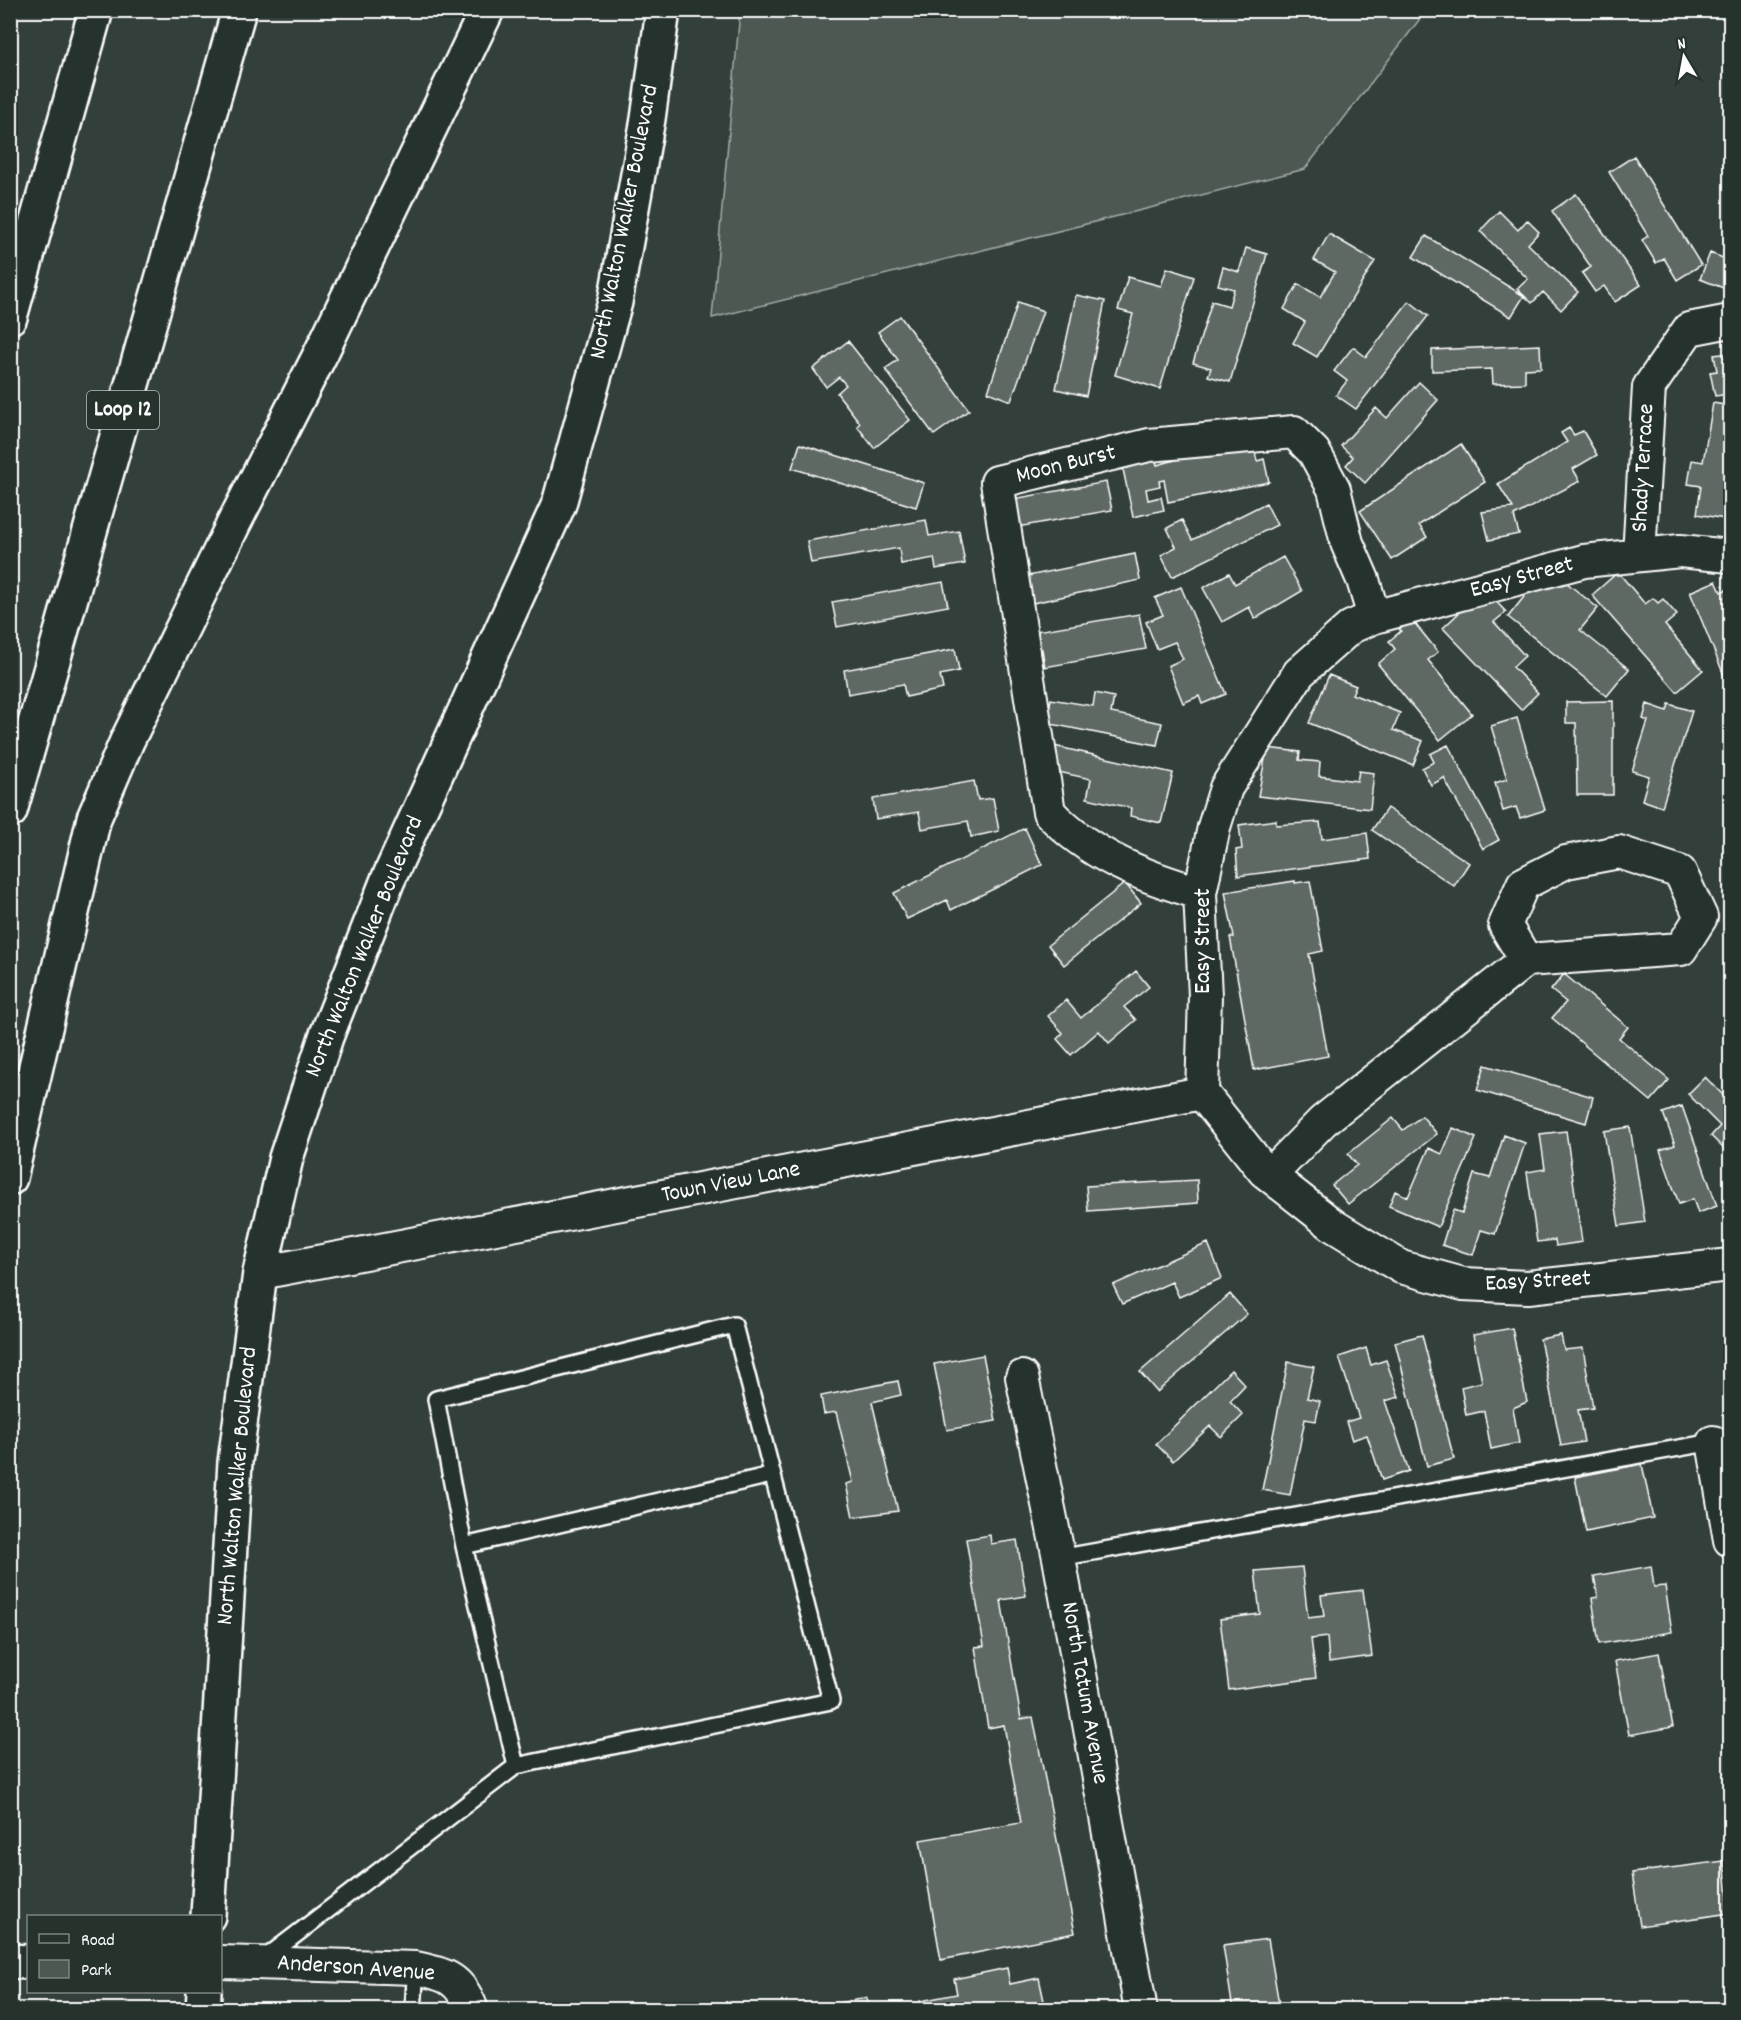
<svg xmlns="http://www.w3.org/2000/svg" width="1741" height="2020" viewBox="0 0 1741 2020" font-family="Dekko,sans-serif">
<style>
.green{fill:#4d5853;stroke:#a6aca9;stroke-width:1.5}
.building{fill:#5f6964;stroke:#fff;stroke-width:1.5}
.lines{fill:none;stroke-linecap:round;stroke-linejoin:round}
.service-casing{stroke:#fff;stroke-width:20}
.minor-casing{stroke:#fff;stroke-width:36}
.tertiary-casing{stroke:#fff;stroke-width:38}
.secondary-casing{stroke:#fff;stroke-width:38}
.motorway-casing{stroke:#fff;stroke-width:38}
.service{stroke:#26332d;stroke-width:15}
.minor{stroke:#26332d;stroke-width:32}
.tertiary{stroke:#26332d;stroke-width:33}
.secondary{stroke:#26332d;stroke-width:33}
.motorway{stroke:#26332d;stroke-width:33}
.labels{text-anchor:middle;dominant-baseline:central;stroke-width:4.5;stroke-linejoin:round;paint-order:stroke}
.shield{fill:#26332d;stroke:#bec2c0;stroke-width:1.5}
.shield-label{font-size:22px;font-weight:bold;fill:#fff}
.street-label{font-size:24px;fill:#fff;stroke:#26332d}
</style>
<rect width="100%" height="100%" fill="#333f3a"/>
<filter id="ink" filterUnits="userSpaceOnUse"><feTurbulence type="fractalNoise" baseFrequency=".0167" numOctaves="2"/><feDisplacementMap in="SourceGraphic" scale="12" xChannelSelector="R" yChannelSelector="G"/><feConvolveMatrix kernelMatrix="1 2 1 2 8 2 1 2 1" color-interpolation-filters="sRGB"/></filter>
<g filter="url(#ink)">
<path class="green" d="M740 11V10L1426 11 1305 169 712 318Z"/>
<path class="building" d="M1634 156 1701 265 1677 280 1664 258 1656 263 1642 240 1648 236 1609 172Z
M1576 194 1641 285 1615 302 1604 286 1595 292 1582 273 1591 267 1552 211Z
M1499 211 1518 230 1527 220 1539 232 1528 244 1578 292 1561 310 1543 292 1532 303 1517 289 1528 279 1480 231Z
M1329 234 1375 261 1317 357 1293 343 1305 322 1284 309 1298 284 1320 297 1335 272 1314 260Z
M1426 236 1524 296 1511 317 1413 257Z
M1730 239V278L1726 289 1700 279 1710 253 1723 258Z
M1246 248 1267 254 1230 382 1208 376 1211 368 1193 363 1212 301 1229 306 1234 289 1218 285 1223 267 1239 272Z
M1167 268 1194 277 1160 389 1115 375 1133 314 1118 310 1128 277 1161 286Z
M1076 295 1105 301 1086 396 1056 389Z
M1409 301 1428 316 1356 409 1336 395 1347 381 1334 371 1353 347 1366 357Z
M1018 302 1043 311 1011 401 988 392Z
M900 316 969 410 934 435 885 369 898 360 878 332Z
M848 341 910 420 874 448 857 426 860 423 837 393 846 385 839 377 826 387 813 369Z
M1540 345 1541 368 1525 369V383L1493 384 1492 369 1432 371V350Z
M1730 353V394L1715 396 1710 372 1717 371 1714 355Z
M1419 382 1438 400 1365 483 1346 465 1353 457 1341 446 1376 408 1387 418Z
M1713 403 1730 406V520L1697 514 1701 486 1688 484 1692 460 1703 462Z
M1569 428 1574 435 1583 431 1597 455 1573 469 1580 481 1514 516 1519 534 1489 540 1482 512 1513 508 1498 484 1567 442 1561 433Z
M1252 439 1257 461 1264 459 1269 482 1168 502 1164 480 1159 481 1160 486 1146 489 1148 500 1161 497 1164 510 1133 517 1123 469 1131 467 1128 453 1153 448 1157 465Z
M800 444 924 483 916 507 792 468Z
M1461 444 1485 482 1419 525 1427 537 1392 560 1360 511Z
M1106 482 1112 510 1018 527 1013 499Z
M1266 503 1277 525 1172 577 1161 555 1176 547 1167 528 1182 520 1192 540Z
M926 520 929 536 959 531 965 564 936 569 934 558 901 564 899 548 811 563 807 541Z
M1135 554 1140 580 1028 604 1023 577Z
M1283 557 1302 591 1255 619 1249 607 1222 622 1203 588 1229 573 1235 584Z
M1552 571 1598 608 1580 630 1629 669 1607 696 1508 617 1531 588 1536 592Z
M1618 572 1645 604 1653 598 1658 603 1663 599 1677 615 1665 625 1703 670 1677 692 1592 595Z
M1716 581 1721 592 1730 588V690L1690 592Z
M943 582 948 606 837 627 832 602Z
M1181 587 1226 694 1202 704 1199 696 1183 703 1168 666 1183 659 1175 642 1157 649 1146 622 1163 615 1155 598Z
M1484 589 1506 612 1494 622 1525 656 1513 667 1538 693 1521 710 1443 628Z
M1139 614 1146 649 1045 667 1042 649 1033 650 1030 632Z
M1409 616 1438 652 1428 660 1472 714 1440 740 1378 664 1395 649 1389 641 1401 631 1397 626Z
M955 649 959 671 940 675 943 689 906 697 903 684 848 694 844 670Z
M1329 675 1356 686 1352 694 1400 713 1393 730 1423 741 1413 765 1309 723Z
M1095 693 1114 697 1111 713 1162 723 1157 745 1046 723 1051 699 1093 706Z
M1613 701V795H1577L1576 723H1566V702Z
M1647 704 1667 711 1669 704 1692 711 1662 807 1642 800 1649 776 1632 771 1648 721 1643 719Z
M1517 718 1545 810 1520 818 1516 807 1503 811 1495 783 1507 779 1491 726Z
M1448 745 1499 840 1483 849 1444 778 1431 785 1422 768 1434 762 1430 754Z
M1054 746 1173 773 1161 823 1130 816 1131 808 1087 798 1091 779 1049 770Z
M1267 748 1300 752 1299 760 1320 762 1319 776 1357 781 1359 771 1374 773 1370 809 1258 796Z
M974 781 978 800 993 798 999 831 971 837 968 821 922 829 919 812 876 819 873 799Z
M1387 808 1469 863 1454 886 1372 830Z
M1276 820V825L1320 822 1322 839 1367 833 1370 859 1238 876 1236 850 1242 849 1239 825Z
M1025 828 1042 865 951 910 947 900 907 919 894 893Z
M1295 881V883L1310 881 1323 951 1309 954 1328 1056 1254 1070 1230 937H1234L1225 892Z
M1125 883 1141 903 1064 965 1048 945Z
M1136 971 1149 987 1124 1007 1136 1020 1109 1043 1099 1031 1071 1055 1057 1039 1063 1033 1048 1016 1066 1000 1081 1018Z
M1564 974 1628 1027 1619 1038 1669 1080 1651 1101 1552 1018 1566 1002 1551 990Z
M1485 1065 1593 1097 1586 1123 1477 1090Z
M1705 1077 1730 1102V1155L1711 1136 1720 1126 1688 1094Z
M1682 1106 1717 1206 1698 1213 1693 1199 1679 1204 1660 1150 1675 1145 1663 1113Z
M1422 1116 1437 1134 1348 1204 1332 1185 1357 1165 1348 1154 1393 1118 1403 1130Z
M1630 1127 1645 1222 1619 1226 1604 1131Z
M1453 1128 1476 1138 1438 1227 1389 1206 1395 1191 1408 1197 1429 1148 1442 1154Z
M1566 1131 1582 1242 1556 1246 1555 1240 1537 1242 1527 1172 1545 1169 1540 1134Z
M1504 1135 1525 1143 1495 1234 1481 1230 1473 1255 1442 1245 1453 1210 1462 1213 1474 1174 1490 1178Z
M1197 1180 1198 1203 1088 1211 1086 1186Z
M1208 1243 1222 1278 1179 1297 1172 1282 1122 1304 1113 1285Z
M1230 1294 1247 1314 1157 1392 1140 1372Z
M1512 1328 1527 1402 1513 1408 1519 1443 1491 1449 1484 1411 1466 1415 1461 1387 1482 1382 1473 1335Z
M1422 1335 1454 1459 1427 1466 1395 1342Z
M1561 1335 1564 1350 1583 1348 1593 1408 1578 1410 1584 1442 1561 1446 1540 1339Z
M1366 1348 1371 1365 1386 1360 1399 1397 1385 1401 1409 1471 1382 1480 1367 1435 1352 1440 1346 1422 1359 1418 1339 1357Z
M983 1355 996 1421 947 1430 934 1364Z
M1288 1362 1314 1367 1307 1398 1320 1401 1316 1421 1305 1419 1290 1495 1262 1490Z
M1231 1370 1245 1385 1230 1401 1243 1415 1221 1437 1210 1426 1173 1461 1156 1444Z
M898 1381 901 1395 872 1402 898 1511 853 1517 846 1484 853 1482 836 1412 824 1414 821 1396Z
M1642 1464 1653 1518 1586 1532 1575 1477Z
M990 1535 991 1544 1017 1540 1026 1596 1001 1600 1021 1719 1033 1717 1075 1933 941 1960 920 1840 1021 1823 1004 1725 988 1728 975 1647 984 1646 966 1539Z
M1651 1566 1654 1587 1665 1586 1672 1632 1599 1644 1592 1598 1598 1597 1594 1576Z
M1302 1567 1308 1618 1324 1616 1321 1595 1363 1590 1372 1656 1329 1662 1327 1637 1311 1639 1316 1678 1229 1690 1220 1619 1260 1614 1255 1571Z
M1659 1653 1673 1727 1629 1735 1615 1661Z
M1724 1861 1730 1913 1640 1926 1632 1873Z
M1268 1939 1280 2010H1233L1223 1945Z
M1007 1968 1010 1984 1039 1978 1046 2010H922L920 2001 957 1994 954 1979Z
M867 1998 869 2010H820V2006Z"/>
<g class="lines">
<defs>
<path id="service" d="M464 1546 771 1475
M1059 1558 1713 1442
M264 1959 516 1766 831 1701 734 1325 436 1399 464 1546 516 1766
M413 2010 416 1968"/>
<path id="minor" d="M1639 555 1649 387 1689 329 1730 321
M1730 556 1680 551 1584 561 1374 617 1351 627 1299 673 1226 788 1214 827 1200 893 1205 996 1202 1093 1264 1171 1334 1226 1401 1267 1463 1284 1528 1287 1730 1265
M1200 893C1144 877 1089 855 1049 812L997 482 1149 445 1294 432 1314 452 1334 489 1347 543 1363 580 1374 617
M1270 1175 1323 1121 1526 960 1681 949 1701 917 1680 872 1619 852 1566 862 1523 884 1505 925 1526 960
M260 1273 1202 1093
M1022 1377 1059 1558 1141 2010
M1713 1442 1730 1540
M220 1962 416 1968C447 1975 460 1978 472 2010"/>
<path id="tertiary" d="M10 1961 28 1962"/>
<path id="secondary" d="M208 1916 235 1462 260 1273 286 1158 326 1037 387 882 559 504 615 302 648 119 663 10
M203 2010 204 1992"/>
<path id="motorway" d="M10 317 96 10
M10 811 239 10
M10 1178 94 818 127 741 234 523 320 355 487 10"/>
</defs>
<use href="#service" class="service-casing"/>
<use href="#minor" class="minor-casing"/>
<use href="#tertiary" class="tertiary-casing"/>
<use href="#secondary" class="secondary-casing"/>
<use href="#motorway" class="motorway-casing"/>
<use href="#service" class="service"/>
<use href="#minor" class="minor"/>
<use href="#tertiary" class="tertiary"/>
<use href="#secondary" class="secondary"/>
<use href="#motorway" class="motorway"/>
</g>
</g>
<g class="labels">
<rect class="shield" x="87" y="391" width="72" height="38" rx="4.5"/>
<g class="shield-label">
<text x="123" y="410">Loop 12</text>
</g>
<g class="street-label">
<text transform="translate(625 222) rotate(-79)">North Walton Walker Boulevard</text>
<text transform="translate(1066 465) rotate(-14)">Moon Burst</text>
<text transform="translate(1644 468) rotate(-87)">Shady Terrace</text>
<text transform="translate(1522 578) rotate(-15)">Easy Street</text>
<text transform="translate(1204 941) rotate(-90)">Easy Street</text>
<text transform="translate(365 947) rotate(-68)">North Walton Walker Boulevard</text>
<text transform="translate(731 1183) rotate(-11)">Town View Lane</text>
<text transform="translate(1538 1282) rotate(-3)">Easy Street</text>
<text transform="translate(238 1486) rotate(-85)">North Walton Walker Boulevard</text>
<text transform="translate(1084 1693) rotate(80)">North Tatum Avenue</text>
<text transform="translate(356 1969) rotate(4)">Anderson Avenue</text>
</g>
</g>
<rect width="1741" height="2020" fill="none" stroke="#26332d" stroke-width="36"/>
<rect x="18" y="18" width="1705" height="1984" fill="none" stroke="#fff" stroke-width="2" filter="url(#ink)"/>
<rect x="27" y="1915" width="195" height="78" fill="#26332d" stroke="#7d8581" stroke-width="1.5"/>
<rect x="39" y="1934" width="30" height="9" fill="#26332d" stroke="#7d8581" stroke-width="1.5"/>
<text x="81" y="1945" font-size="18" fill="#ffffff">Road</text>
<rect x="39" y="1960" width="30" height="18" fill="#4d5853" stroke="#7d8581" stroke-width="1.5"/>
<text x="81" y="1975" font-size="18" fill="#ffffff">Park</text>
<g transform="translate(1684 57) rotate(350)" stroke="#26332d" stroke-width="4.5" paint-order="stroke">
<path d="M0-4.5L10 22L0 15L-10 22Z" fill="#ffffff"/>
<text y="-9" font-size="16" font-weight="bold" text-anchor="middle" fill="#ffffff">N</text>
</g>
</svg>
